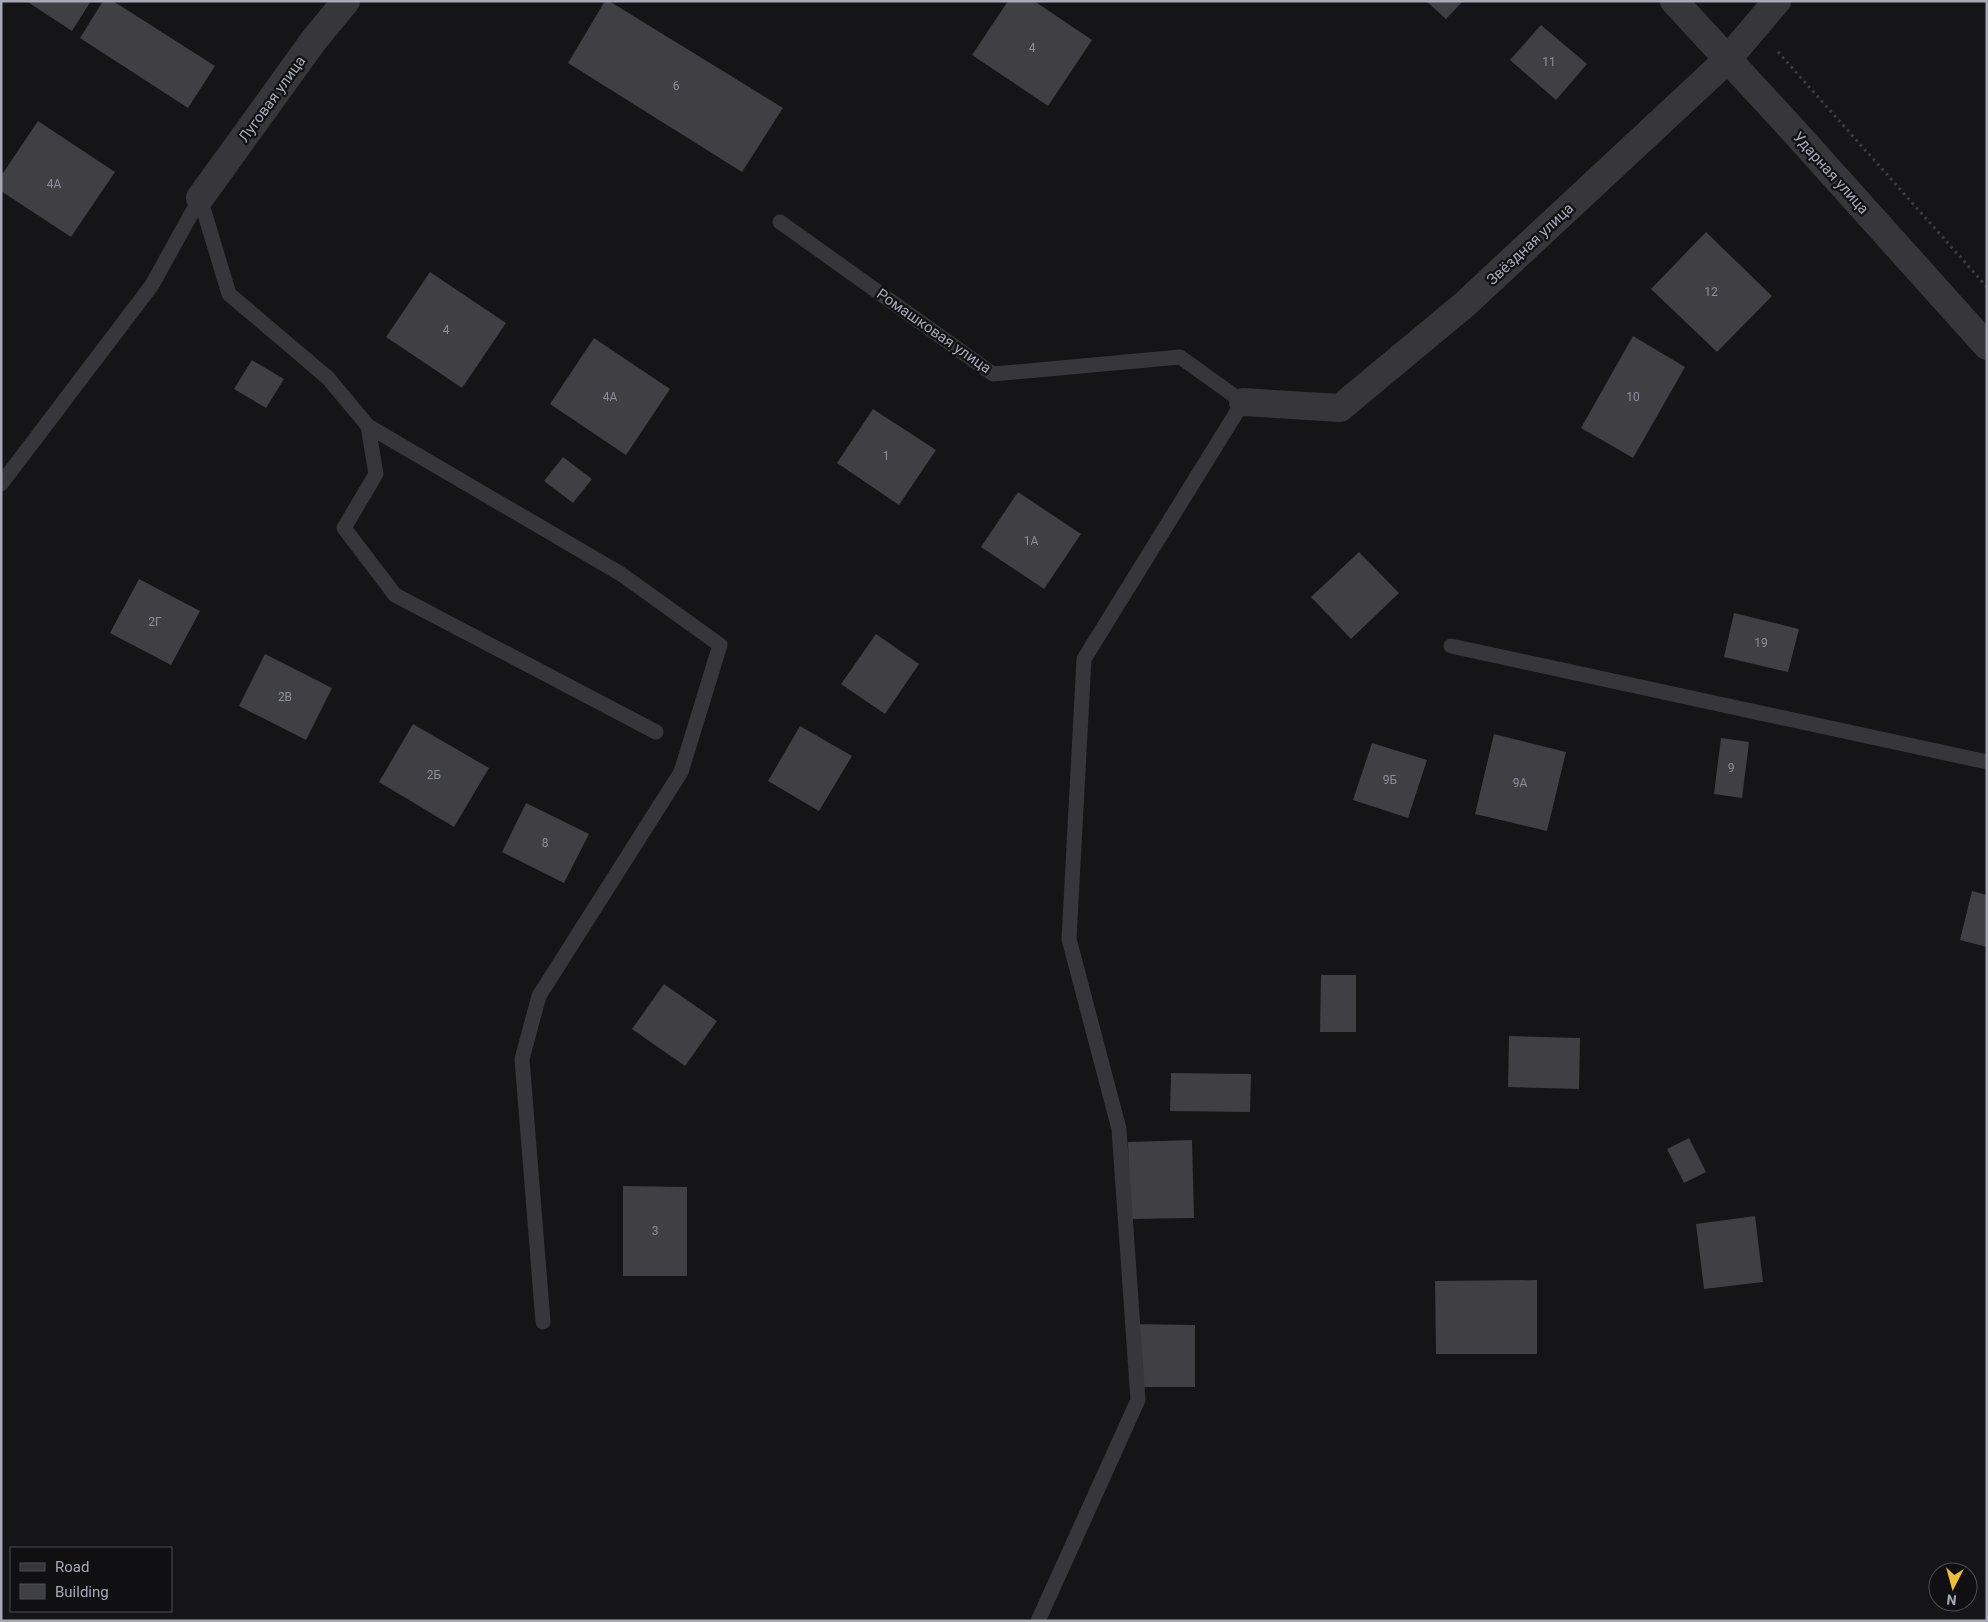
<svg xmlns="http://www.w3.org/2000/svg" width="1988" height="1622" viewBox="0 0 1988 1622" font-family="Roboto,sans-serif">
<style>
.building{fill:#3f3f44}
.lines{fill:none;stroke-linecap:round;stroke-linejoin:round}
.path{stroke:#3c3d42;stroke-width:3;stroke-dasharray:2.5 4;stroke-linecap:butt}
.service{stroke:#36363b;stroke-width:15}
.minor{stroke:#36363b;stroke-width:28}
.tertiary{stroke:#36363b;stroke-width:28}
.labels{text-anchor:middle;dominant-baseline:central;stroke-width:4.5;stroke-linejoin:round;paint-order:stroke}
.number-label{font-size:12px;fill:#8d8f9a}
.street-label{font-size:15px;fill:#a7aab6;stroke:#101012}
</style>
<rect width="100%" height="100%" fill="#151517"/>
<path class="building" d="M26 1H91L72 31Z
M103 1H113L215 66 188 108 80 38Z
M605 1H609L783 108 742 172 568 63Z
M1008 1H1034L1092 40 1048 106 972 55Z
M1426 1H1463L1446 19Z
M1541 25 1587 64 1556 100 1510 60Z
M38 121 115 172 71 237 1 191V176Z
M1706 232 1772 296 1717 352 1651 289Z
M430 272 506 323 462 388 386 337Z
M1633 336 1685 367 1633 458 1581 428Z
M594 338 670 389 626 455 550 404Z
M252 360 284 379 266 408 234 389Z
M873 409 936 450 899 505 837 463Z
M563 457 592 479 573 503 544 481Z
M1018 492 1081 534 1044 589 981 547Z
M1359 552 1399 593 1351 639 1311 597Z
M139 579 200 611 171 665 110 633Z
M1734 613 1799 629 1788 672 1724 657Z
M876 634 919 664 885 714 841 684Z
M265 654 332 688 306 740 239 706Z
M413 724 489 768 454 827 379 782Z
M800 726 852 756 819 811 768 781Z
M1494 734 1566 752 1547 831 1475 814Z
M1721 738 1749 742 1742 798 1714 794Z
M1372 743 1427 760 1408 818 1353 800Z
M526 803 589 834 564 883 502 852Z
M1972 891 1987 895V947L1960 940Z
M1321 975H1356V1032H1320Z
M664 984 717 1021 685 1066 632 1029Z
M1509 1036 1580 1038 1579 1089 1508 1087Z
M1171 1073 1251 1074 1250 1112 1170 1111Z
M1689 1138 1706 1172 1684 1183 1667 1149Z
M1192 1140 1194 1218 1130 1219 1128 1142Z
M623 1186 687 1187V1276H623Z
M1755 1216 1763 1282 1704 1289 1696 1224Z
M1537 1280V1354H1436L1435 1281Z
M1132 1324 1195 1325V1387H1131Z"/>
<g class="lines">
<path class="path" d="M1778 52 1987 287"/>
<path class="service" d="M200 198 229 294 328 378 368 426 376 474 344 528 395 595 656 732
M780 222 993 374 1180 357 1243 402 1084 659 1069 939 1119 1129 1138 1400 1038 1621
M368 426 621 574 720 645 681 772 539 996 522 1059 543 1322
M1 484 152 285 200 198
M1451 646 1987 762"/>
<path class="minor" d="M200 198 314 40 346 1
M1243 402 1340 408 1464 305 1727 60 1777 1"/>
<path class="tertiary" d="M1674 1 1793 130 1987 346"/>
</g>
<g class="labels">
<g class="number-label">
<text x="1032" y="48">4</text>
<text x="1549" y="62">11</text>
<text x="676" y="86">6</text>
<text x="54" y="184">4А</text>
<text x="1711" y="292">12</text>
<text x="446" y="330">4</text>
<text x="610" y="397">4А</text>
<text x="1633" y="397">10</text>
<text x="886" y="456">1</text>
<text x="1031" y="541">1А</text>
<text x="155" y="622">2Г</text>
<text x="1761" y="643">19</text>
<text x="285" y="697">2В</text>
<text x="1731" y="768">9</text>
<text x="434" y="775">2Б</text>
<text x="1390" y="780">9Б</text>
<text x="1520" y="783">9А</text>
<text x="545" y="843">8</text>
<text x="655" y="1231">3</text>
</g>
<g class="street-label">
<text transform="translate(272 99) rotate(-54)">Луговая улица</text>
<text transform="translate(1831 173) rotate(48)">Ударная улица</text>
<text transform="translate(1530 244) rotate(-43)">Звёздная улица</text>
<text transform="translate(934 331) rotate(35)">Ромашковая улица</text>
</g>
</g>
<rect width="1988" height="1622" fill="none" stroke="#a7aab6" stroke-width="5"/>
<rect x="10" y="1547" width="162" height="65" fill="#101012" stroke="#4c4e54"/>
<rect x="20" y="1563" width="25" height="8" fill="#36363b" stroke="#4c4e54"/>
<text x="55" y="1572" font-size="15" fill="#a7aab6">Road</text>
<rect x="20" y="1584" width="25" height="15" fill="#3f3f44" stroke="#4c4e54"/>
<text x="55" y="1597" font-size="15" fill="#a7aab6">Building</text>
<g transform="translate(1953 1587) rotate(186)"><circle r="24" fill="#101012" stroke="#4c4e54"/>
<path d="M0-4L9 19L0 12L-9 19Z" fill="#efc035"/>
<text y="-8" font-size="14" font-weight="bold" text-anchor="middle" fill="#a7aab6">N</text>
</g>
</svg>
